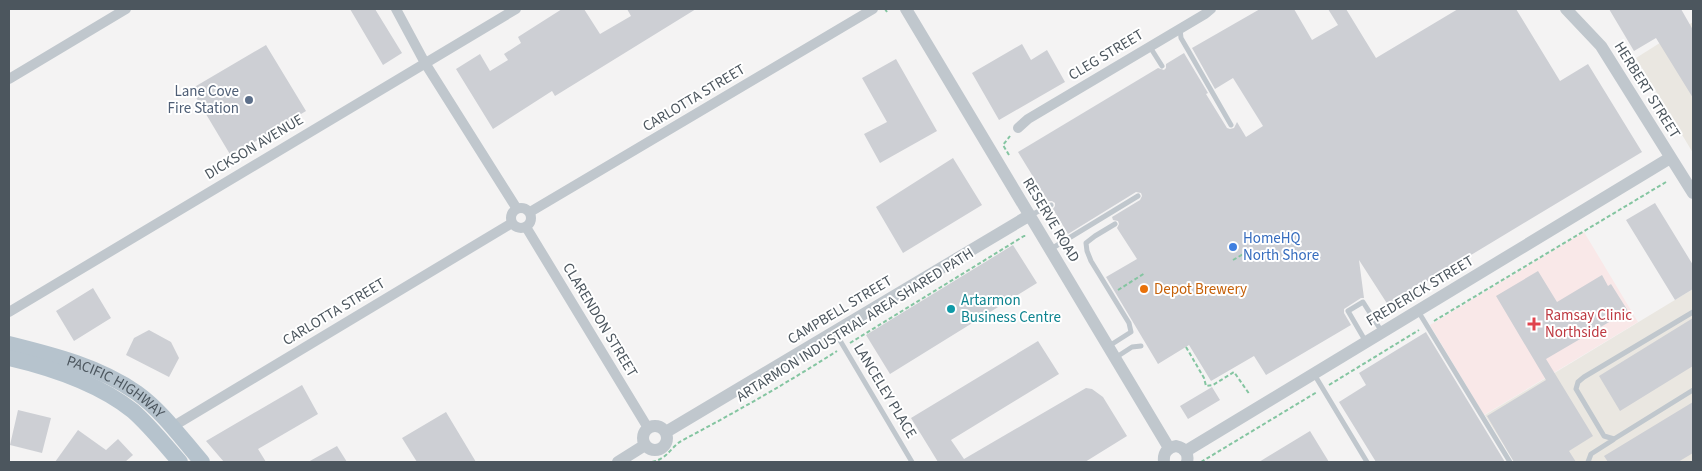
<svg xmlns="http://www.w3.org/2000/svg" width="1702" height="471" viewBox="0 0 1702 471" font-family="'Source Sans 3',sans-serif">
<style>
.commercial{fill:#eae7e1}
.medical{fill:#f9e8e8}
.building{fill:#cdcfd4}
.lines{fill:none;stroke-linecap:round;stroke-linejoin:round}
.path{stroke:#84c5a1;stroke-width:2;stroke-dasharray:4 2.5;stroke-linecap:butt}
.service{stroke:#c0c7cd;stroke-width:5}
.minor{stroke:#c0c7cd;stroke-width:10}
.tertiary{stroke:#c0c7cd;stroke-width:12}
.primary{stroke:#b6c3cd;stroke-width:16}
.service-dot{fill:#5c6f8a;stroke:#fff;stroke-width:2}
.shop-dot{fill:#3f7fe0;stroke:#fff;stroke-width:2}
.food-dot{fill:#e8710a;stroke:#fff;stroke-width:2}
.culture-dot{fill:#0f9aa8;stroke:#fff;stroke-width:2}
.health-dot{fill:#e0444e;stroke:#fff;stroke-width:2}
.labels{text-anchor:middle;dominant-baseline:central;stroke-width:4;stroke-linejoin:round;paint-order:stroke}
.street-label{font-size:15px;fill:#4c565e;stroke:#fff}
.service-label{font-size:15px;fill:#4e5e75;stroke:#fff;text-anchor:end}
.shop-label{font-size:15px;fill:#366cbe;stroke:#fff;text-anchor:start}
.food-label{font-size:15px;fill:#c56008;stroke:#fff;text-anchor:start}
.culture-label{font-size:15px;fill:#0d838f;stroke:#fff;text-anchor:start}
.health-label{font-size:15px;fill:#be3a42;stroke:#fff;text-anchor:start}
</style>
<rect width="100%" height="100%" fill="#f4f3f3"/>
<path class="commercial" d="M1693 22V153L1636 58Z
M1693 289V462H1514L1485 415Z"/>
<path class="medical" d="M1584 232 1638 322 1484 415 1430 325Z"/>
<path class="building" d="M350 9H375L402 53 383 65Z
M562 9H584L600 34 631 16 627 9H696L555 96 552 91 493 129 456 69 480 54 490 71 508 60 504 54 521 43 518 37Z
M1260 9H1294L1312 40 1338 25 1328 9H1346L1376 58 1458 9H1516L1560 81 1588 64 1642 152 1388 305 1359 260 1364 298H1361L1344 309V313L1351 325 1266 375 1254 356 1211 381 1189 345 1158 364 1106 277 1137 259 1117 228 1119 224 1118 221 1113 220 1112 217 1140 200 1142 196 1141 193 1136 192 1068 234 1053 209 1055 206V203L1052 201H1048L1018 152 1158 68 1164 70 1166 68V64L1184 53 1208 93 1206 94 1227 128 1230 129 1234 128 1237 122 1246 137 1263 126 1233 78 1215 89 1192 48Z
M1609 9H1681L1693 30V98L1656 38 1634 51Z
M1022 44 1031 60 1047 50 1065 82 999 120 972 73Z
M266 45 306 111 231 156 191 89Z
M896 59 937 131 880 163 864 134 887 122 862 78Z
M953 158 982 205 903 253 876 207Z
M1655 203 1693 265V289L1675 300 1626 220Z
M1013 245 1037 283 890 374 866 335Z
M1538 271 1557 302 1602 275 1608 286 1611 284 1628 311 1546 359 1593 436 1569 451 1576 462H1514L1487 416 1546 380 1496 296Z
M93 288 111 318 74 341 56 311Z
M1693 318V366L1620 411 1599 376Z
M149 330 171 342 179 358 169 377 126 355 134 338Z
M1426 332 1427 334 1505 462H1376L1339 402 1366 385 1359 373Z
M1038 341 1059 374 951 440 964 459 1086 388 1092 389 1103 397 1127 436 1085 462H938L911 418Z
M302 385 318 414 258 449 266 462H224L206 441Z
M1212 387 1220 400 1188 419 1180 406Z
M1693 402V453L1678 462H1608L1604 456Z
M18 410 51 418 42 453 10 445Z
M446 412 476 462H417L402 438Z
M78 430 106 450 118 439 133 455 125 462H55Z
M1310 431 1329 462H1259Z
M337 446 347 462H308Z"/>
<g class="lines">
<path class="path" d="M885 9 887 12
M1009 155 1003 145 1010 136
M1233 260 1252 249
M1118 290 1145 273
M1434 321 1666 182
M850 343 1024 236H1027
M1186 347 1204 378 1206 386 1213 385 1234 372 1250 395
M1329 385 1419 330
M652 462C669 458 670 447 683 440 736 412 787 383 837 351
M1201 462 1317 392"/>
<path class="service" d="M1180 29 1181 38 1188 50 1231 125
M1150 47 1162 66
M1031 215 1051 205
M1051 249 1138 196
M1418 311 1510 462
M1693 312 1584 377 1578 382 1576 389 1604 436 1614 439 1693 390
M835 332 912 462
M1366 342 1348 311 1363 302 1382 332
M1109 346 1131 332 1129 323 1091 261 1087 251 1086 243 1095 236 1115 224
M1115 358 1132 347 1141 346
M1314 374 1367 462
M1588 462 1591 454 1613 440"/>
<path class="minor" d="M396 9 425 63 517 209
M9 79 126 9
M1018 128 1028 119 1205 14 1211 9
M511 218a10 10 0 1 1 20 0a10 10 0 1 1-20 0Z
M530 212 873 9
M526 227 648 428
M9 312 516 9
M172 427 512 223"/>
<path class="tertiary" d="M906 9 1169 448
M1566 9 1601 46 1693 193
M643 438a12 12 0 1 1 24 0a12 12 0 1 1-24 0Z
M666 432 1030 215
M1186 451 1670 158
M618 462 645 445
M1164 462C1163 453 1167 448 1176 446 1185 448 1189 454 1187 462"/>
<g class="primary">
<path id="s1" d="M9 344C53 355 98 366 137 393 162 411 182 439 202 462"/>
<path d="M9 358C52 368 98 383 133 411 150 426 165 445 180 462"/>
</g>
</g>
<circle class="service-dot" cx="249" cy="100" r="5"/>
<circle class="shop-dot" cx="1233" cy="247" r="5"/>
<circle class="food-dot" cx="1144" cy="289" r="5"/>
<circle class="culture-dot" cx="951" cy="309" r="5"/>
<path class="health-dot" d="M1531.5 316.5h5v5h5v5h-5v5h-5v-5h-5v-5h5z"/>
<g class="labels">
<g class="street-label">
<text transform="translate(1106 55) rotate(-31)">CLEG STREET</text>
<text transform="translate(1647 90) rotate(58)">HERBERT STREET</text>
<text transform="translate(694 98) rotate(-31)">CARLOTTA STREET</text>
<text transform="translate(254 147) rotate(-31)">DICKSON AVENUE</text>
<text transform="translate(1051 220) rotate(59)">RESERVE ROAD</text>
<text transform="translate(1420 291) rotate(-31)">FREDERICK STREET</text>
<text transform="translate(840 310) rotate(-31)">CAMPBELL STREET</text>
<text transform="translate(334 312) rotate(-31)">CARLOTTA STREET</text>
<text transform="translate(600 320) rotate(59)">CLARENDON STREET</text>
<text transform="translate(855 325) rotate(-32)">ARTARMON INDUSTRIAL AREA SHARED PATH</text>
<text stroke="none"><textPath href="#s1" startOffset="116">PACIFIC HIGHWAY</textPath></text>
<text transform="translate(885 391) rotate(59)">LANCELEY PLACE</text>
</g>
<g class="service-label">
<text x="239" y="91">Lane Cove<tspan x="239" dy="17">Fire Station</tspan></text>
</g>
<g class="shop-label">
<text x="1243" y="238">HomeHQ<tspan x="1243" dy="17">North Shore</tspan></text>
</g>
<g class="food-label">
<text x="1154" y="289">Depot Brewery</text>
</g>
<g class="culture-label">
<text x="961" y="300">Artarmon<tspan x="961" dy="17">Business Centre</tspan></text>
</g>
<g class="health-label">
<text x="1545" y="315">Ramsay Clinic<tspan x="1545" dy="17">Northside</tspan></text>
</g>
</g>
<rect width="1702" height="471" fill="none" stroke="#4c565e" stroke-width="20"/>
</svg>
